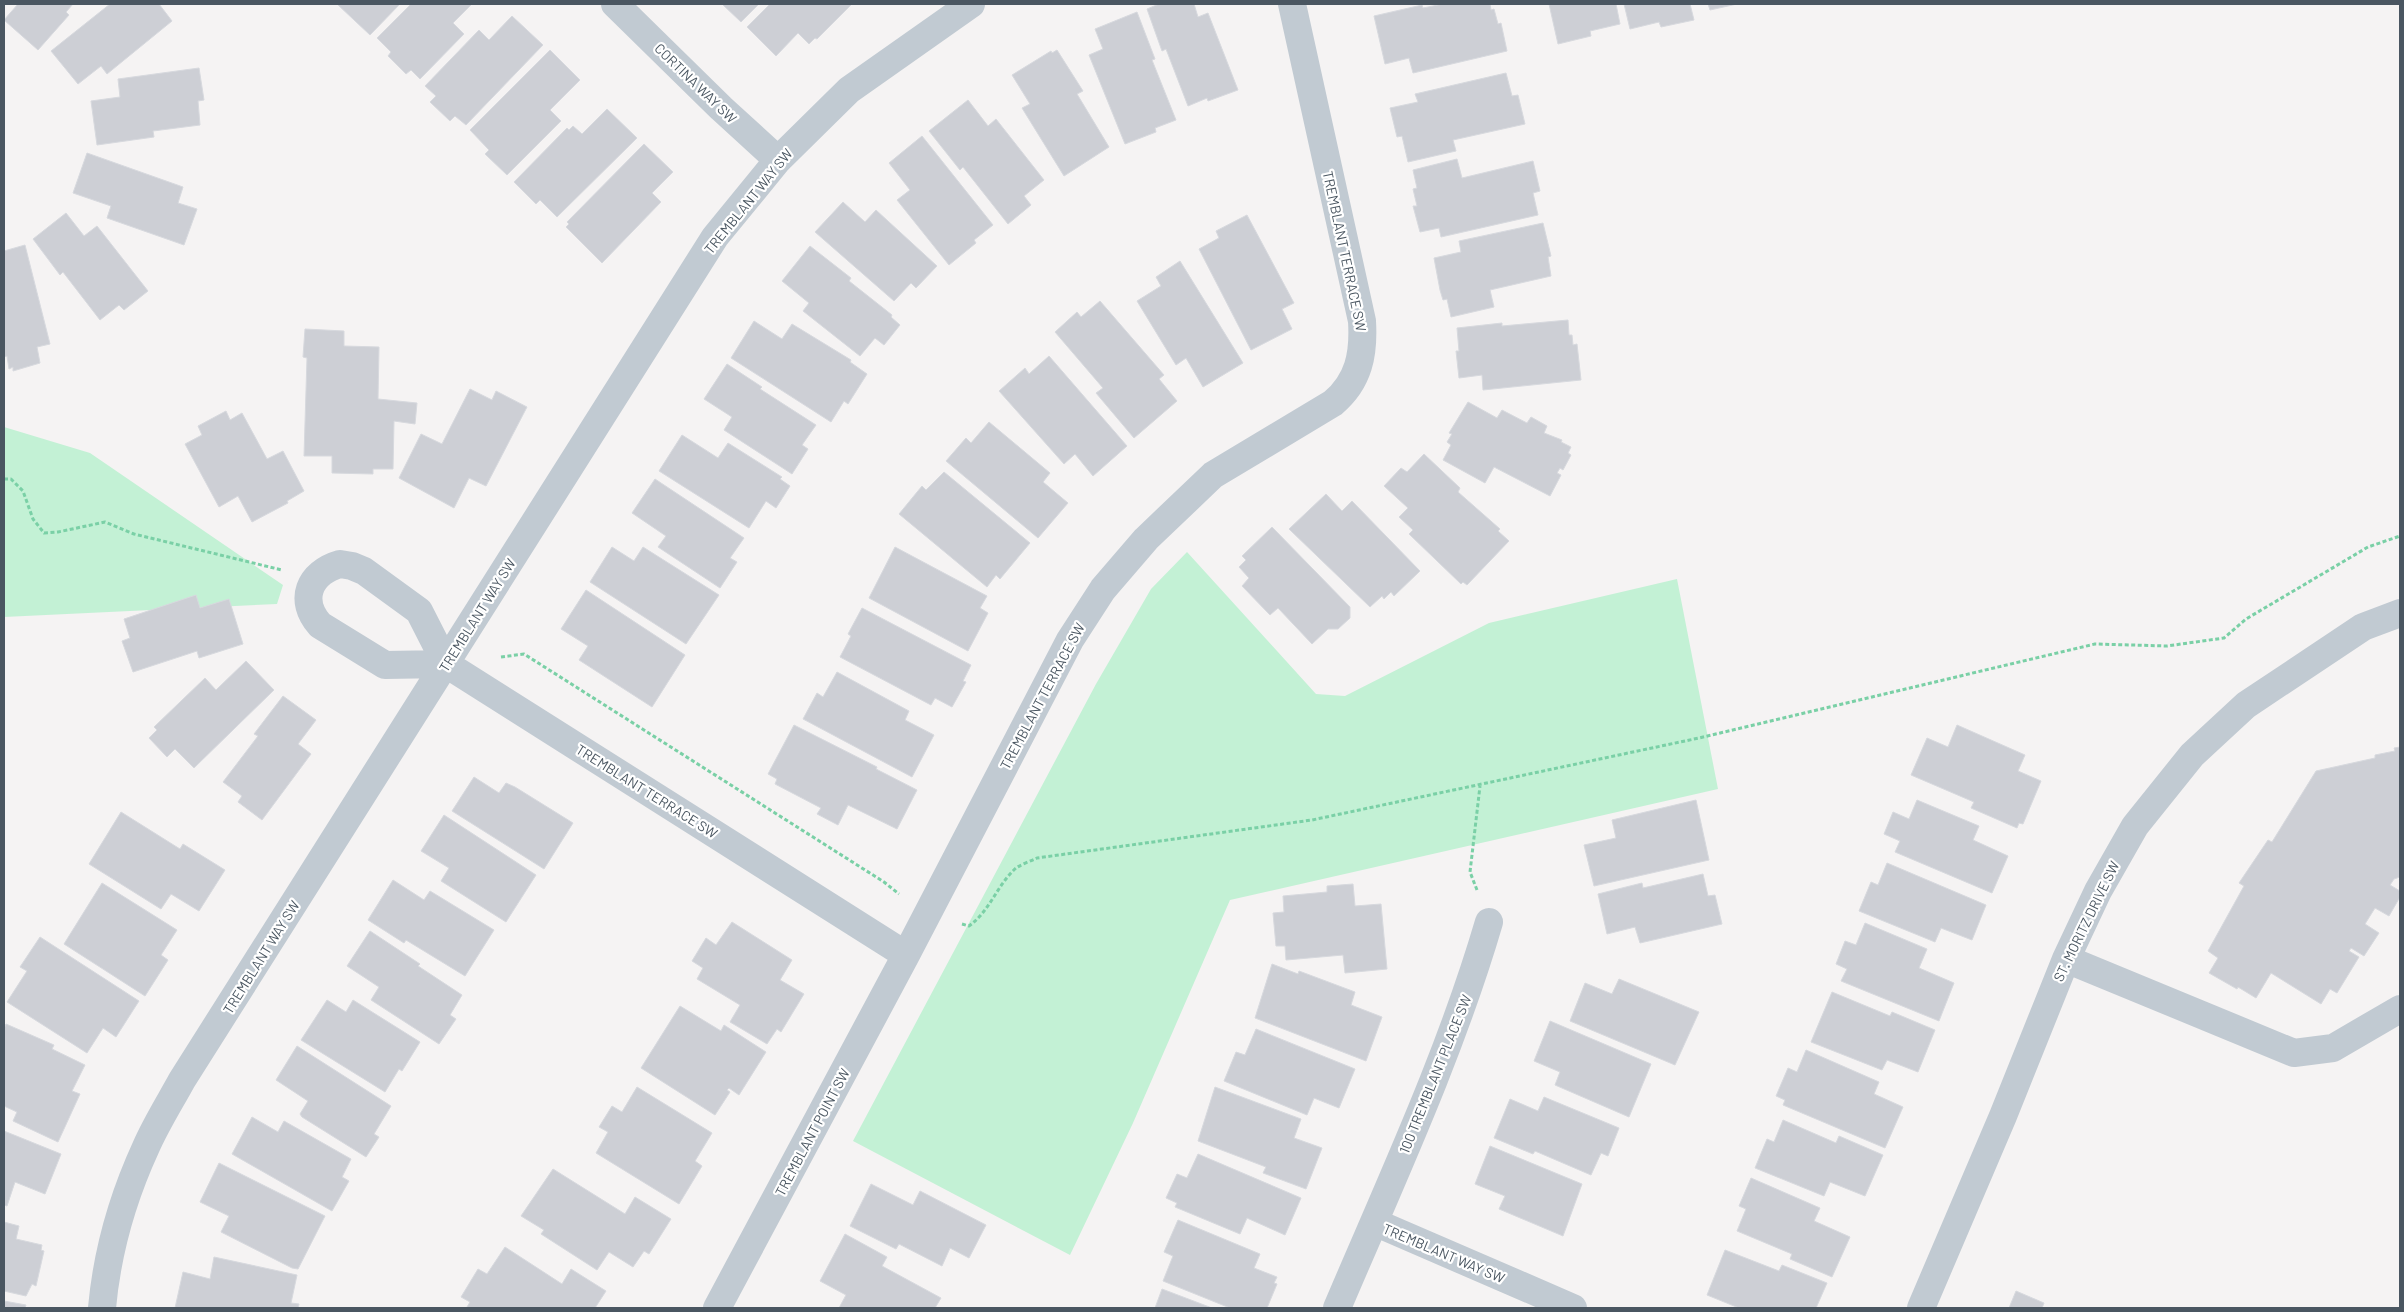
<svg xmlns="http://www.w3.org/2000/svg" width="2404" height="1312" viewBox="0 0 2404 1312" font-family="Barlow,sans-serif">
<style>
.green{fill:#c3f1d5}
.building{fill:#cdcfd5;stroke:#d7d9de}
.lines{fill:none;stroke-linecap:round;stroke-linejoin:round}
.path{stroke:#7ad0a6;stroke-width:3;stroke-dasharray:4 2.5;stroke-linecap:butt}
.minor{stroke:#c1cad2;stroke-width:28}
.labels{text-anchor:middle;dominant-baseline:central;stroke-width:4.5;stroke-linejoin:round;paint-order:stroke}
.street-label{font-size:14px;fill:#4a5661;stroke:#fff}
</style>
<rect width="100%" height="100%" fill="#f5f3f3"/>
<path class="green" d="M4 427 90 453 283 585 277 604 4 617Z
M1187 552 1316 694 1345 696 1489 623 1677 579 1718 789 1230 900 1133 1123 1070 1255 853 1141 1096 684 1151 589Z"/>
<path class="building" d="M18 4H73L66 12 69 15 38 50 4 20Z
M110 4H159L172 21 107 74 101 66 78 84 51 51Z
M337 4H400L370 35Z
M411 4H472L453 23 464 34 420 79 411 70 406 74 388 56 391 52 377 38Z
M722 4H759L741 22Z
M770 4H852L817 39 815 38 809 44 798 33 776 56 747 27Z
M1159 4H1194L1198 17 1208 13 1238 90 1208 101 1207 98 1188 106 1166 49 1162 51 1147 9Z
M1443 4H1490L1491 10 1494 9 1498 24 1501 23 1507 51 1413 73 1409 58 1385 64 1374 16 1422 5 1423 8Z
M1549 4H1616L1620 24 1590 31 1591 36 1558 44Z
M1624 4H1690L1694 20 1661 27 1659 22 1630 29Z
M1708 4H1737L1710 10Z
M1137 12 1155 59 1152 60 1176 120 1155 128 1156 132 1125 144 1089 55 1103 49 1095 29Z
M512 16 543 45 466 125 455 116 450 121 430 102 436 96 425 86 479 30 489 40Z
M550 50 580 80 550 110 561 121 507 175 485 154 489 150 470 130Z
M1057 50 1083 91 1077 94 1109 147 1064 176 1022 108 1030 104 1012 75 1051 51 1052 53Z
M199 68 204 100 198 101 200 125 153 131 154 137 97 145 91 101 120 97 118 79Z
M1506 73 1512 96 1518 95 1525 124 1453 140 1456 151 1408 162 1402 136 1397 137 1390 108 1418 102 1415 94Z
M968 100 988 126 996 119 1044 180 1024 196 1031 205 1008 224 963 167 960 170 929 131Z
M607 109 637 138 557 217 540 200 536 204 514 182 567 128 569 130 573 126 582 134Z
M922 136 993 225 974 240 976 243 949 265 897 200 910 190 889 163Z
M644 144 673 172 652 193 661 202 602 263 566 227 569 224 567 222Z
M87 153 183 187 178 203 197 209 184 245 107 218 111 206 73 193Z
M1457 159 1462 178 1533 161 1540 191 1533 193 1538 215 1441 237 1439 228 1420 232 1413 206H1417L1413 189 1417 188 1413 170Z
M843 202 865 222 876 210 937 266 916 288 911 283 894 301 815 232Z
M66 213 84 236 97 226 148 291 124 310 119 305 100 320 63 272 60 275 33 239Z
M1247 215 1294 303 1282 309 1292 329 1251 350 1199 249 1219 238 1216 231Z
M1543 223 1551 256 1548 257 1551 276 1490 290 1494 307 1451 317 1447 299 1443 300 1440 290 1434 258 1461 252 1459 241Z
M25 245 50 344 37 347 40 363 13 371V367L9 369 7 356 4 357V251Z
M810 246 851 278 849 281 892 315 891 317 900 325 884 345 875 338 860 356 803 311 809 303 782 281Z
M1180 261 1243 363 1203 387 1186 358 1176 365 1137 301 1161 286 1156 277Z
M1100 301 1164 375 1159 379 1177 401 1134 438 1096 393 1103 388 1055 332 1077 312 1081 317Z
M1568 320 1569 335H1572L1573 345 1577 344 1581 380 1483 390 1482 375 1459 378 1456 351H1459L1457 328 1502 323V326Z
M754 321 782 339 792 324 851 360 850 362 867 374 848 404 844 401 831 422 731 358Z
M305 329 344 331V346L379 347 378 399 417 403 415 424 394 421 393 469H373V474L332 473V456H304L307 358 303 357Z
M1049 356 1127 446 1093 476 1075 454 1064 464 999 391 1025 368 1029 374Z
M727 364 762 387 760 389 816 425 802 445 808 449 792 474 724 430 732 417 704 399Z
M470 389 492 400 496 391 527 407 486 486 469 478 454 508 399 478 421 434 442 444Z
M1468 402 1497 418 1502 410 1527 423 1531 417 1547 426 1544 433 1562 440 1561 442 1571 447 1568 453 1571 455 1563 470 1560 468 1557 473 1561 475 1550 496 1494 467 1485 483 1443 460 1451 445 1447 442 1452 434 1449 433Z
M226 411 230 420 242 413 267 459 283 451 304 491 287 501 288 503 252 522 238 496 219 507 185 444 202 435 198 426Z
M989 422 1050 473 1043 482 1068 503 1038 538 946 461 966 438 971 443Z
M682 435 718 458 728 443 782 477 780 479 790 486 776 508 766 501 749 528 659 471Z
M1424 454 1460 488 1458 492 1500 529 1498 531 1509 541 1467 585 1463 582 1461 584 1409 534 1413 530 1399 517 1408 508 1384 486 1401 468 1407 472Z
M944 472 1030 543 1000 579 996 575 987 587 899 514 922 486 926 490Z
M655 479 744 538 730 558 737 562 720 588 658 547 666 536 632 513Z
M1326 494 1342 511 1352 501 1420 571 1394 596 1391 592 1384 599 1382 596 1370 607 1289 529Z
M1272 527 1350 607V618L1338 629H1328L1312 644 1278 608 1270 615 1242 586 1249 578 1239 567 1246 560 1242 556Z
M612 547 634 561 643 547 719 595 686 644 590 582Z
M895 547 987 596 980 608 988 613 968 651 869 598Z
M586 590 685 655 652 707 579 660 588 646 561 629Z
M196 595 200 608 229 599 243 644 199 658 197 651 133 672 122 641 130 638 124 619Z
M862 608 971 665 963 681 966 682 952 707 935 698 931 705 840 657 851 636 848 634Z
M246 661 274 690 194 768 175 749 167 757 149 738 157 730 154 727 205 678 216 690Z
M837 672 909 711 905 720 934 735 912 777 803 719 817 693 823 697Z
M283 696 316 720 298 744 311 754 262 820 238 802 242 796 223 782 258 736 254 734Z
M794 725 877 767 876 769 917 790 897 829 848 805 838 825 817 814 821 808 775 784 777 779 768 774Z
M1957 725 2025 755 2018 771 2041 781 2023 824 2019 823 2017 828 1971 808 1974 802 1911 775 1927 738 1948 747Z
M2400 747V877L2394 879 2390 885 2400 891V897L2389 916 2375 908 2365 924 2379 933 2364 956 2351 948 2349 951 2359 957 2337 993 2330 989 2321 1004 2271 973 2256 998 2238 987 2237 989 2209 973 2218 958 2208 951 2244 886 2239 883 2268 840 2272 842 2316 771 2375 758V755L2395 751 2394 748Z
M474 777 499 793 506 783 515 787 573 823 544 869 452 811Z
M1696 800 1709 860 1594 886 1584 845 1616 838 1612 820Z
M1917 800 1979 826 1973 840 2008 856 1992 893 1895 852 1900 841 1884 834 1893 812 1909 819Z
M121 812 180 849 183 844 225 870 199 911 171 894 161 909 89 864Z
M444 815 536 875 506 922 441 881 449 868 421 851Z
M1887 863 1986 905 1972 940 1941 928 1935 942 1859 911 1871 882 1878 885Z
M1703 874 1708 896 1715 895 1722 924 1640 943 1635 927 1607 934 1598 894 1642 883 1643 888Z
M393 880 424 900 430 891 494 930 465 976 406 940 404 943 368 920Z
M102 883 177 930 161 955 168 960 145 996 64 944Z
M1353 884 1355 906 1381 904 1387 969 1345 973 1343 955 1286 960 1285 946H1276L1273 913 1284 912 1283 896 1327 892V886Z
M732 922 792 960 780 980 804 994 781 1032 777 1029 767 1044 730 1022 740 1005 697 979 703 968 692 961 706 938 716 945Z
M1865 923 1927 949 1919 968 1954 983 1939 1021 1841 981 1847 969 1836 964 1845 941 1856 945Z
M370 931 420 964 418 966 462 995 450 1015 456 1019 439 1044 371 1000 379 987 347 966Z
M40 937 139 1001 116 1037 103 1028 87 1053 7 1002 27 971 20 967Z
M1272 964 1298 974 1299 971 1355 992 1351 1005 1382 1017 1366 1061 1255 1018Z
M1619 979 1699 1012 1675 1065 1570 1021 1585 983 1612 994Z
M1832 992 1890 1016 1892 1012 1935 1030 1918 1072 1887 1060 1882 1070 1811 1042Z
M327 1000 346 1012 353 1000 420 1042 402 1071 399 1069 385 1092 301 1040Z
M680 1006 721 1031 724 1025 766 1052 739 1095 729 1088 727 1090 730 1092 715 1115 641 1068Z
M1550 1021 1651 1064 1629 1117 1555 1085 1560 1072 1534 1061Z
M6 1024 54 1045 52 1049 85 1065 72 1091 80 1094 58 1142 13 1121 17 1112 4 1106V1029Z
M1256 1029 1355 1069 1339 1108 1314 1098 1307 1115 1224 1081 1236 1052 1245 1055Z
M297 1046 391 1106 374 1134 379 1137 366 1157 302 1117 300 1114 308 1101 276 1080Z
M1806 1050 1879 1082 1874 1094 1903 1107 1885 1148 1783 1105 1785 1100 1776 1096 1788 1068 1797 1072Z
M637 1087 712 1133 695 1161 702 1166 679 1204 596 1153 608 1132 599 1127 612 1106 622 1112Z
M1215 1087 1301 1119 1294 1138 1322 1148 1306 1189 1263 1173 1266 1167 1198 1141Z
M1544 1097 1619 1128 1608 1156 1601 1153 1591 1175 1535 1151 1533 1154 1494 1138 1510 1099 1538 1111Z
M252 1117 278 1132 284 1121 351 1159 342 1177 349 1181 332 1211 232 1154Z
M1783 1120 1836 1143 1839 1136 1883 1155 1865 1196 1830 1182 1824 1196 1755 1168 1767 1139 1774 1142Z
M4 1131 61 1154 45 1194 15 1182 7 1206 4 1205Z
M1490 1146 1582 1184 1563 1236 1499 1209 1505 1196 1475 1184Z
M1198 1154 1301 1198 1285 1235 1247 1218 1240 1234 1175 1207 1177 1203 1166 1198 1177 1174 1187 1178Z
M219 1163 325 1216 298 1269 292 1268 221 1232 229 1216 200 1202Z
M553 1169 625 1214 635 1197 671 1219 649 1254 644 1251 633 1267 609 1252 597 1270 541 1234 544 1230 521 1216Z
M1751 1178 1820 1208 1814 1221 1850 1237 1832 1277 1790 1259 1792 1254 1737 1231 1746 1209 1739 1206Z
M871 1184 913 1205 920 1191 986 1225 969 1258 950 1248 942 1266 899 1244 896 1249 850 1226Z
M1178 1220 1260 1254 1254 1268 1277 1277 1274 1283 1277 1284 1267 1308H1230L1163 1281 1173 1256 1164 1252Z
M4 1222 19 1226 16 1239 42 1245 41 1250 44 1251 36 1286 32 1284 26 1296 4 1291Z
M845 1234 887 1257 882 1266 941 1298 935 1308H839L846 1295 820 1281Z
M505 1247 562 1284 571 1269 606 1291 595 1308H469L467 1307 470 1302 461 1297 478 1269 487 1274Z
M1725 1250 1779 1271 1782 1265 1827 1283 1816 1308H1739L1707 1295Z
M214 1257 297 1275 291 1303 299 1304 298 1308H175L183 1272 210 1279Z
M1162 1289 1212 1308H1155Z
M2016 1291 2044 1303 2042 1308H2009Z
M4 1301 26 1305 25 1308H4Z"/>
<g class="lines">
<path class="path" d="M4 479H11L23 491 33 519 44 533 58 532 105 522 134 534 282 570
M501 657 524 654 884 882 899 894
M1477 890 1470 872 1480 786
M962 924 969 926C990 911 997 885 1016 868 1022 864 1031 861 1037 858L1312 820 1699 738 2095 644 2167 646 2224 638 2246 619 2368 547 2400 536"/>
<path class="minor" d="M615 4 721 108 778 160
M340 564 352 566 364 571 419 611 446 664 385 665 320 625C298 600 309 573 340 564Z
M446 664 906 955
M2066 959 2294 1053 2333 1048 2400 1009
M1374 1222 1573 1308
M102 1308C107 1253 123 1197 146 1147 156 1124 170 1102 182 1080L715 237 778 160 849 90 971 4
M717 1308 906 955 1070 640 1103 589 1146 539 1213 475 1333 403C1359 381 1364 354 1362 321L1292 4
M1337 1308C1391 1181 1450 1055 1489 922
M1921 1308 2003 1116 2066 959 2098 891 2135 826 2192 755 2246 705 2363 627 2400 613"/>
</g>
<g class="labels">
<g class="street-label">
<text transform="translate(696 83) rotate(44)">CORTINA WAY SW</text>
<text transform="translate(748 201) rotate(-51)">TREMBLANT WAY SW</text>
<text transform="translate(1345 251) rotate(78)">TREMBLANT TERRACE SW</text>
<text transform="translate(477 615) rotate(-58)">TREMBLANT WAY SW</text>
<text transform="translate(1042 696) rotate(-62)">TREMBLANT TERRACE SW</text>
<text transform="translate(647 791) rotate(32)">TREMBLANT TERRACE SW</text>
<text transform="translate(2086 921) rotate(-64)">ST. MORITZ DRIVE SW</text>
<text transform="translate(261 957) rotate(-58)">TREMBLANT WAY SW</text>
<text transform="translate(1435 1074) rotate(-68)">100 TREMBLANT PLACE SW</text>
<text transform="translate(812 1132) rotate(-62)">TREMBLANT POINT SW</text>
<text transform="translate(1444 1253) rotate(23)">TREMBLANT WAY SW</text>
</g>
</g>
<rect width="2404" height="1312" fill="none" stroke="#4a5661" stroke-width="10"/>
</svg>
